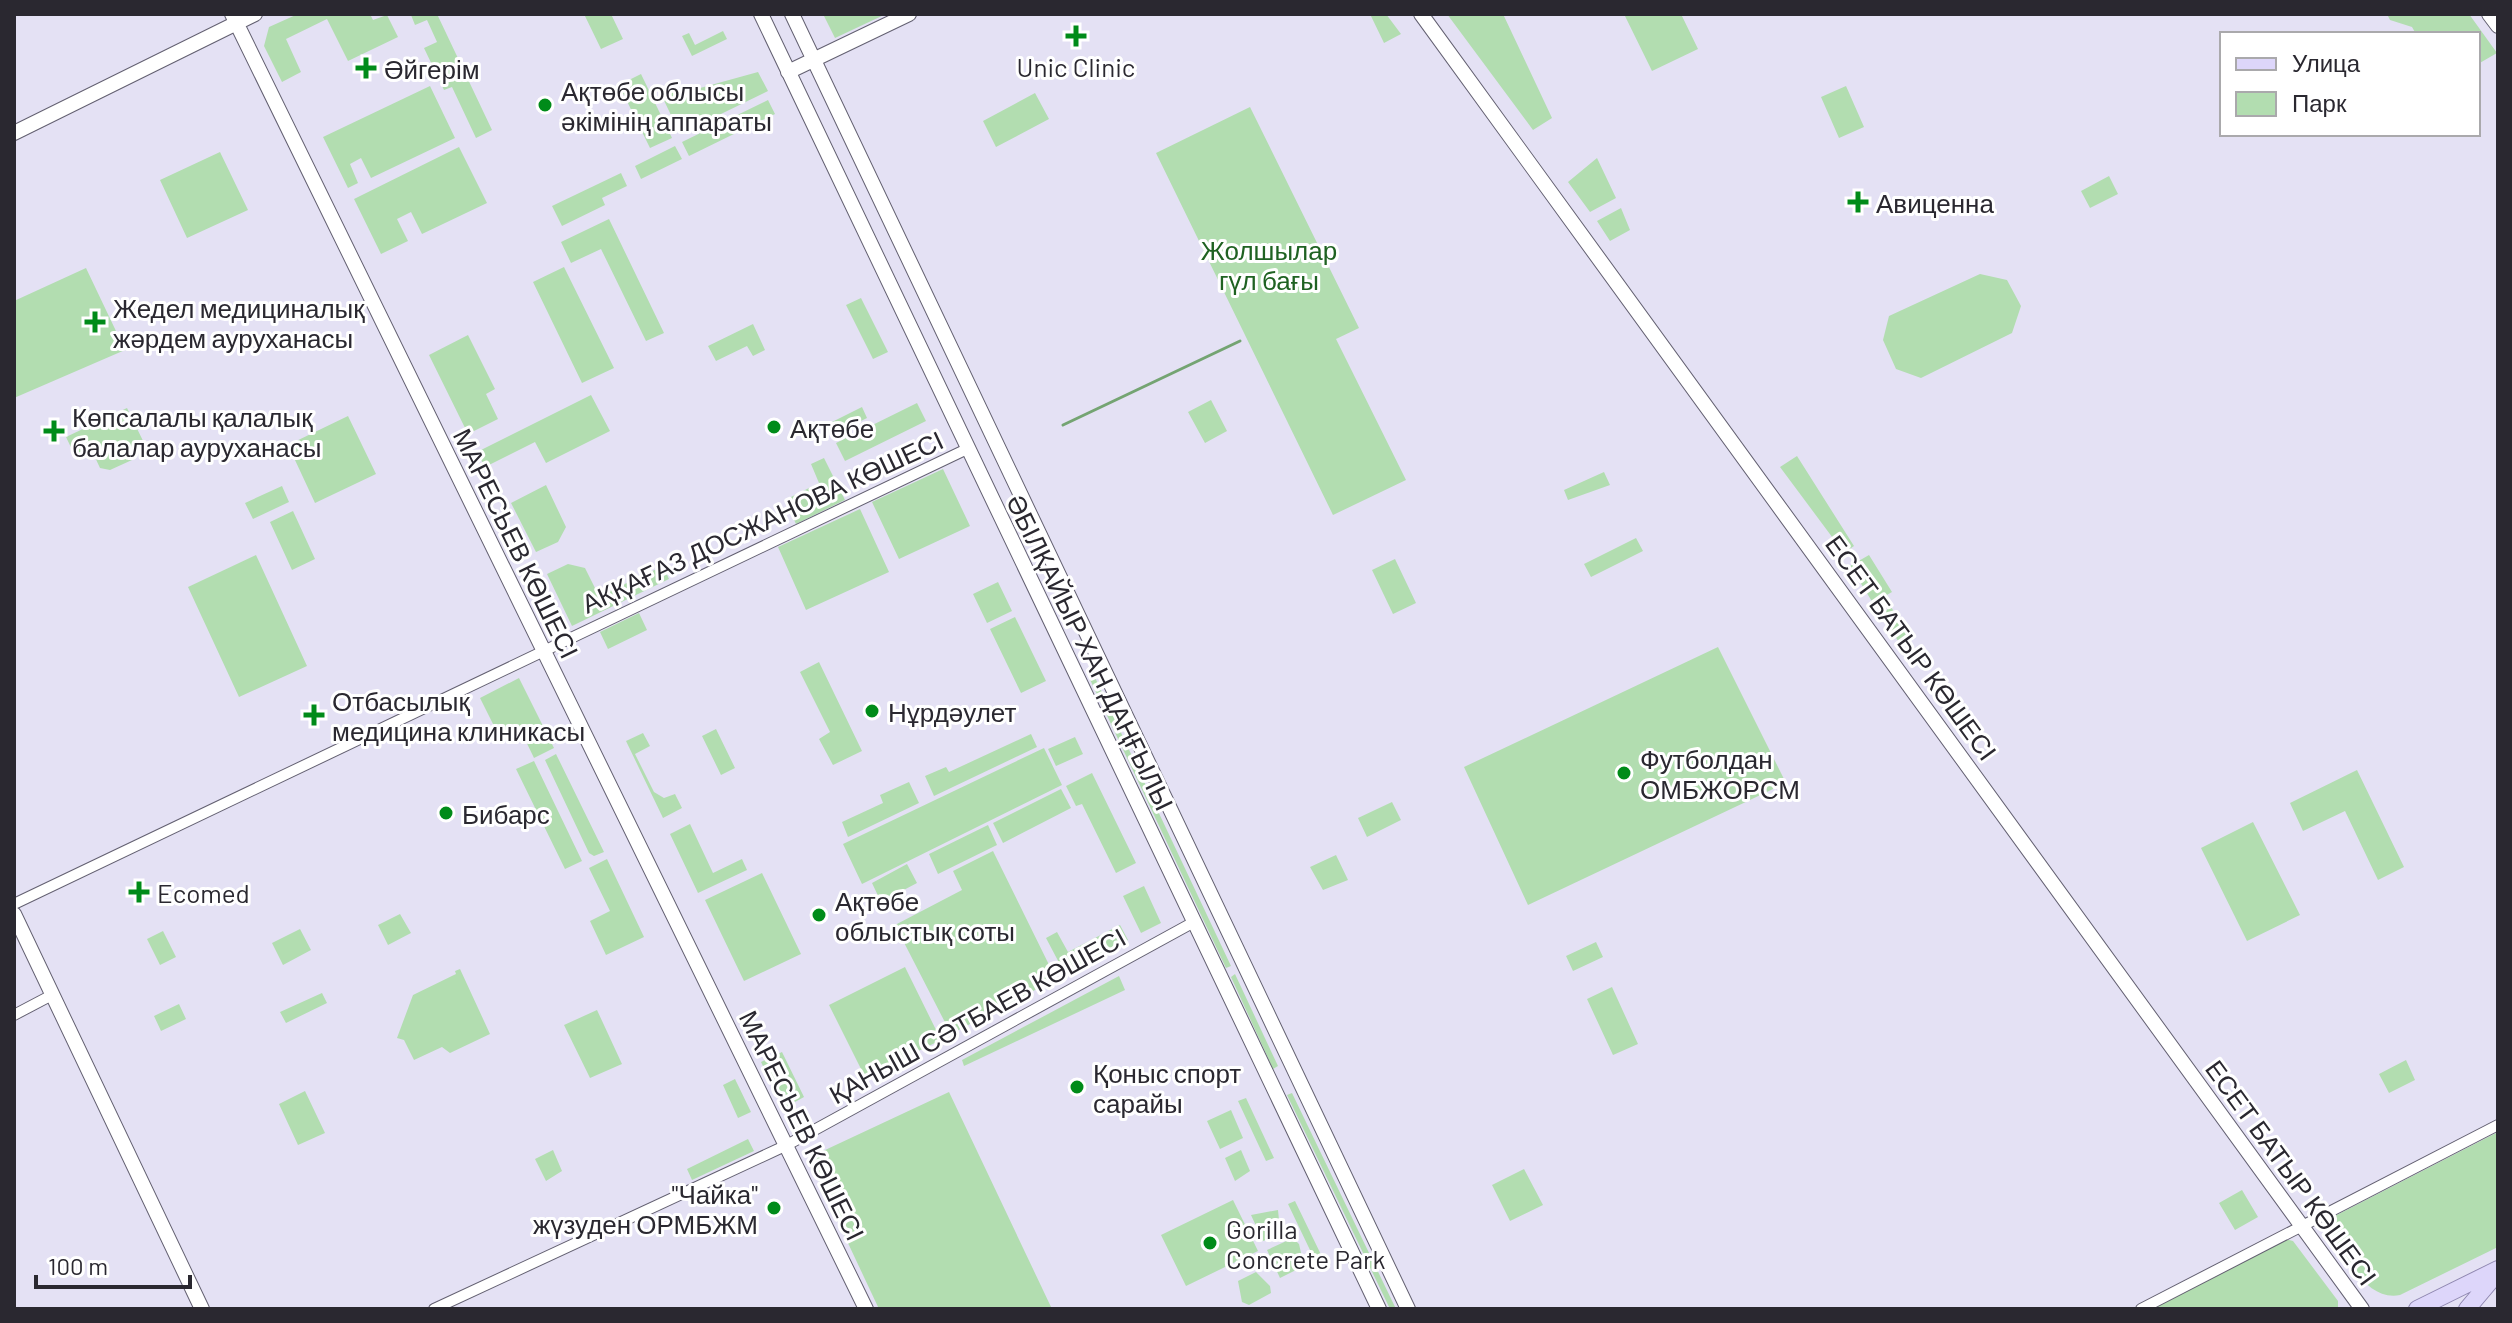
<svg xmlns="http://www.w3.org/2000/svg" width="2512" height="1323" viewBox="0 0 2512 1323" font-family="Barlow,sans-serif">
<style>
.green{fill:#b2ddb0}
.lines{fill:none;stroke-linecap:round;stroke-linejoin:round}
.stream{stroke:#74a472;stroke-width:3}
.street-casing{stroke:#636071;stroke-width:12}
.secondary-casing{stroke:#636071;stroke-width:16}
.primary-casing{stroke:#9088b1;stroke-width:18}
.street{stroke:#fff;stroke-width:10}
.secondary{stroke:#fff;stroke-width:14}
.primary{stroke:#ddd6fa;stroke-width:16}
.poi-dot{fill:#008b19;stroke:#fff;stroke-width:3}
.labels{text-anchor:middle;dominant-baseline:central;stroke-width:6;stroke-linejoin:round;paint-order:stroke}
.poi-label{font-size:26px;fill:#2a2830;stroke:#fff;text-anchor:start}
.park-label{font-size:26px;fill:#1f6222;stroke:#fff}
.street-label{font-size:26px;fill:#2a2830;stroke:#fff}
</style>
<rect width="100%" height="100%" fill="#e4e1f4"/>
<path class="green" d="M298 14H370L373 20 387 15 398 37 348 61 327 19 286 39 301 72 282 82 264 46 269 27Z
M437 14 492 130 476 138 452 87 444 90 424 48 437 42 427 20 415 25 411 15Z
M584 14H611L623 39 601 49Z
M823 14H886L835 38Z
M1370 14H1386L1401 34 1384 43Z
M1447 14H1503L1552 118 1533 130Z
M1624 14H1681L1698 49 1652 71Z
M2387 14H2469L2497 53 2478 64V34H2416L2412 27 2390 20Z
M723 31 727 39 692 56 682 36 689 33 695 45Z
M758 72 768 91 680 134 659 90 682 93Z
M641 74 672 138 650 148 619 85Z
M430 86 455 138 371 178 361 158 350 164 358 183 348 188 323 137Z
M1846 86 1864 127 1839 138 1821 97Z
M1035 93 1049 119 996 147 983 121Z
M768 100 775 114 689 156 682 142Z
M1250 107 1359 328 1336 339 1406 480 1333 515 1156 153Z
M675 146 682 159 641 179 635 166Z
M459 147 487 203 422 234 411 212 397 219 408 241 381 254 354 199Z
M220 152 248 210 187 238 160 180Z
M1597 158 1616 198 1590 212 1568 182Z
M621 173 627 186 602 198 605 205 562 226 552 206Z
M2109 176 2118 194 2090 208 2081 191Z
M1621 208 1630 230 1610 241 1597 221Z
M609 219 664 333 646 341 601 249 571 263 561 242Z
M564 267 614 368 582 383 533 282Z
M86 268 125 350 14 398V301Z
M1980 274 2007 280 2021 306 2012 333 1921 378 1896 369 1883 340 1889 316Z
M861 298 888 352 873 359 846 305Z
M753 324 765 350 753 356 747 346 716 361 708 346Z
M468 335 495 389 486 394 498 419 468 434 429 355Z
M591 395 610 431 546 463 535 442 485 467 477 452Z
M1211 400 1227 431 1205 443 1188 412Z
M917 403 926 421 845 461 836 443Z
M862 407 867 418 831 436 826 425Z
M127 408 146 447 132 452V460L110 470 100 468 93 453 77 460 66 437Z
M348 416 376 474 315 503 288 445Z
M1797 456 1854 546 1844 553 1780 467Z
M824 458 845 500 796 524 785 500 819 483 811 464Z
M943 469 970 526 899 559 872 502Z
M1604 472 1610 485 1568 500 1564 490Z
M546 485 566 527 558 542 536 552 511 503Z
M282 486 289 502 253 519 245 503Z
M860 509 889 572 806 610 778 547Z
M293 511 315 559 292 570 270 522Z
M1636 538 1643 551 1591 577 1584 564Z
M256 555 307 666 239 697 188 587Z
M1869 555 1892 592 1873 603 1850 566Z
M1395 559 1416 603 1393 614 1372 570Z
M568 564 585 568 599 596 663 566 669 579 572 626 547 574Z
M998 582 1012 611 987 623 973 594Z
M1891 607 1911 637 1900 644 1881 614Z
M639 613 647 630 608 649 600 632Z
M1015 617 1046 681 1021 693 990 629Z
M1718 647 1786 783 1528 905 1464 767Z
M819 662 862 751 833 765 819 739 830 732 800 672Z
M1091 669 1231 966 1226 968 1086 671Z
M519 678 554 748 534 758 520 729 500 738 480 698Z
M716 729 735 768 721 775 702 736Z
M643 733 650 746 635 754 654 792 664 798 675 794 682 808 663 818 626 741Z
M1031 734 1037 747 934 796 925 776 946 767 949 772Z
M1075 737 1083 754 1056 766 1048 749Z
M1044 748 1062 785 862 884 843 844Z
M556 754 604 852 594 856 589 853 545 760Z
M534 761 582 861 565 869 516 769Z
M2357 770 2404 867 2378 880 2345 811 2303 831 2290 803Z
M1092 773 1136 863 1116 873 1082 804 1076 806 1066 786Z
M909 782 919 803 848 837 842 822 883 803 880 795Z
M1061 789 1071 808 1003 843 993 823Z
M1392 802 1401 820 1367 837 1358 818Z
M2253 822 2300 915 2247 941 2201 848Z
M690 824 713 873 742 859 747 870 698 893 670 834Z
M988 825 997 845 938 874 929 854Z
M993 851 1056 979 951 1034 895 925 962 890 953 871Z
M1336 855 1348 880 1323 890 1310 867Z
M607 859 644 937 606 955 590 921 610 911 589 868Z
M907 864 917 883 881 902 872 883Z
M762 873 801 954 744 981 705 900Z
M1144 886 1161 923 1141 933 1123 896Z
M400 914 411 933 388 945 378 925Z
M1120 925 1128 940 1065 974 1046 938 1057 932 1068 952Z
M300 929 311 950 283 965 272 943Z
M163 931 176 957 160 965 147 939Z
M1596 942 1603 957 1573 971 1566 956Z
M905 967 941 1040 865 1077 829 1005Z
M460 969 490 1034 450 1053 442 1047 414 1060 404 1040 397 1038 413 995 456 974 455 971Z
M1235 974 1278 1066 1273 1069 1231 977Z
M1119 976 1125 990 964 1066 962 1060Z
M1612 987 1638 1044 1613 1055 1587 999Z
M322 993 327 1003 286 1023 280 1012Z
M179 1004 186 1019 161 1031 154 1016Z
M597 1010 622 1064 590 1078 564 1025Z
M782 1052 804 1097 784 1108 761 1062Z
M2406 1060 2415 1080 2389 1093 2379 1074Z
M735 1079 751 1112 738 1118 723 1085Z
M305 1091 325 1133 298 1145 279 1104Z
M949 1092 1052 1309H879L808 1158Z
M1292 1093 1396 1309H1390L1287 1095Z
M1246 1098 1274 1158 1266 1161 1238 1101Z
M1231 1110 1243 1138 1220 1149 1207 1121Z
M2498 1132V1247L2400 1295C2366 1302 2344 1254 2326 1231L2327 1220Z
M748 1139 754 1151 692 1180 687 1169Z
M553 1150 562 1171 546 1181 535 1159Z
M1241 1150 1250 1171 1235 1181 1225 1158Z
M1524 1169 1543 1205 1510 1221 1492 1185Z
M2242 1190 2258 1217 2235 1230 2219 1203Z
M1233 1200 1258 1251 1186 1286 1161 1235Z
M1295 1201 1327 1267 1320 1271 1288 1204Z
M1278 1210 1279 1220 1287 1232 1263 1241 1251 1215Z
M1293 1238 1299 1244 1304 1266 1280 1278 1267 1250Z
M2285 1239 2293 1241 2338 1301V1309H2151Z
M1256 1272 1270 1286 1271 1293 1249 1305 1242 1302 1238 1281Z"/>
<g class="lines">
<path class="stream" d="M1063 425 1240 341"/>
<defs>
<path id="street" d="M14 904 967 449
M14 1015 52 995
M434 1309 787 1145 1194 922
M2141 1309 2498 1125"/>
<path id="secondary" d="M232 14 866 1309
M761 14 1379 1309
M792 14 1408 1309
M1421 14 2362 1309
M2489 14 2498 26
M788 72 909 14
M14 133 255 14
M14 914 202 1309"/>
<path id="primary" d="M2417 1309 2498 1269
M2467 1309 2494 1277"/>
</defs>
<use href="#street" class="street-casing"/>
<use href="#secondary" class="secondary-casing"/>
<use href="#primary" class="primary-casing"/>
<use href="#street" class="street"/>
<use href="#secondary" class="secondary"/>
<use href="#primary" class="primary"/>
</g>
<g class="poi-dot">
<path d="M1072 24h8v8h8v8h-8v8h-8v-8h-8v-8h8z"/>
<path d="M362 56h8v8h8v8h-8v8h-8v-8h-8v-8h8z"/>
<circle cx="545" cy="105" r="8"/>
<path d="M1854 190h8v8h8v8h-8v8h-8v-8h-8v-8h8z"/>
<path d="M91 310h8v8h8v8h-8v8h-8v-8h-8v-8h8z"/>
<circle cx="774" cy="427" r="8"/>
<path d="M50 419h8v8h8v8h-8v8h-8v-8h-8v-8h8z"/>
<circle cx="872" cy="711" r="8"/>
<path d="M310 703h8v8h8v8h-8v8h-8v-8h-8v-8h8z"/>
<circle cx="1624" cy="773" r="8"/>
<circle cx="446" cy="813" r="8"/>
<path d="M135 880h8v8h8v8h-8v8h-8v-8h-8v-8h8z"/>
<circle cx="819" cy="915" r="8"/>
<circle cx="1077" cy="1087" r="8"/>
<circle cx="774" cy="1208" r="8"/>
<circle cx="1210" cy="1243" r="8"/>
</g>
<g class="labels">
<g class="poi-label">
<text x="1076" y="66" text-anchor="middle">Unic Clinic</text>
<text x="384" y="68">Әйгерім</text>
<text x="561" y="90">Ақтөбе облысы<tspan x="561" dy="30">әкімінің аппараты</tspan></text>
<text x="1876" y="202">Авиценна</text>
<text x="113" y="307">Жедел медициналық<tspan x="113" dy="30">жәрдем ауруханасы</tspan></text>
<text x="72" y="416">Көпсалалы қалалық<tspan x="72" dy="30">балалар ауруханасы</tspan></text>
<text x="790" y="427">Ақтөбе</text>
<text x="332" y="700">Отбасылық<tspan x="332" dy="30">медицина клиникасы</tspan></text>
<text x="888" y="711">Нұрдәулет</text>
<text x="1640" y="758">Футболдан<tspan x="1640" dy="30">ОМБЖОРСМ</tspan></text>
<text x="462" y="813">Бибарс</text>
<text x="157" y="892">Ecomed</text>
<text x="835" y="900">Ақтөбе<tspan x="835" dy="30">облыстық соты</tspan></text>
<text x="1093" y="1072">Қоныс спорт<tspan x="1093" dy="30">сарайы</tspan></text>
<text x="758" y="1193" text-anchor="end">"Чайка"<tspan x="758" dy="30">жүзуден ОРМБЖМ</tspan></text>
<text x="1226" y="1228">Gorilla<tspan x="1226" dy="30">Concrete Park</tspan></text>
</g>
<g class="park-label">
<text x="1269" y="249">Жолшылар<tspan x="1269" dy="30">гүл бағы</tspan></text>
</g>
<g class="street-label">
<text transform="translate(762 521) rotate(-25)">АҚҚАҒАЗ ДОСЖАНОВА КӨШЕСІ</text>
<text transform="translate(517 543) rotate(64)">МАРЕСЬЕВ КӨШЕСІ</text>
<text transform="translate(1912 647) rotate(54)">ЕСЕТ БАТЫР КӨШЕСІ</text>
<text transform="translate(1091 652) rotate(64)">ӘБІЛҚАЙЫР ХАН ДАҢҒЫЛЫ</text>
<text transform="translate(977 1015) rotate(-29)">ҚАНЫШ СӘТБАЕВ КӨШЕСІ</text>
<text transform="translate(803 1125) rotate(64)">МАРЕСЬЕВ КӨШЕСІ</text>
<text transform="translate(2292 1172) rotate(54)">ЕСЕТ БАТЫР КӨШЕСІ</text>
</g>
</g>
<rect width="2512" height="1323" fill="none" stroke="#2a2830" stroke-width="32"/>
<rect x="2220" y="32" width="260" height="104" fill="#ffffff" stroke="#aaa9ac" stroke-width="2"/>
<rect x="2236" y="58" width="40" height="12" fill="#ddd6fa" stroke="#aaa9ac" stroke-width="2"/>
<text x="2292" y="72" font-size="24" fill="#2a2830">Улица</text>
<rect x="2236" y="92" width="40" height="24" fill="#b2ddb0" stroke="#aaa9ac" stroke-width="2"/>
<text x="2292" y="112" font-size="24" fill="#2a2830">Парк</text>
<path d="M36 1275v12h154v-12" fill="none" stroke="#2a2830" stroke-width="4"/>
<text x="48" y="1275" font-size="24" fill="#2a2830" stroke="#ffffff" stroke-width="6" paint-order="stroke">100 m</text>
</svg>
